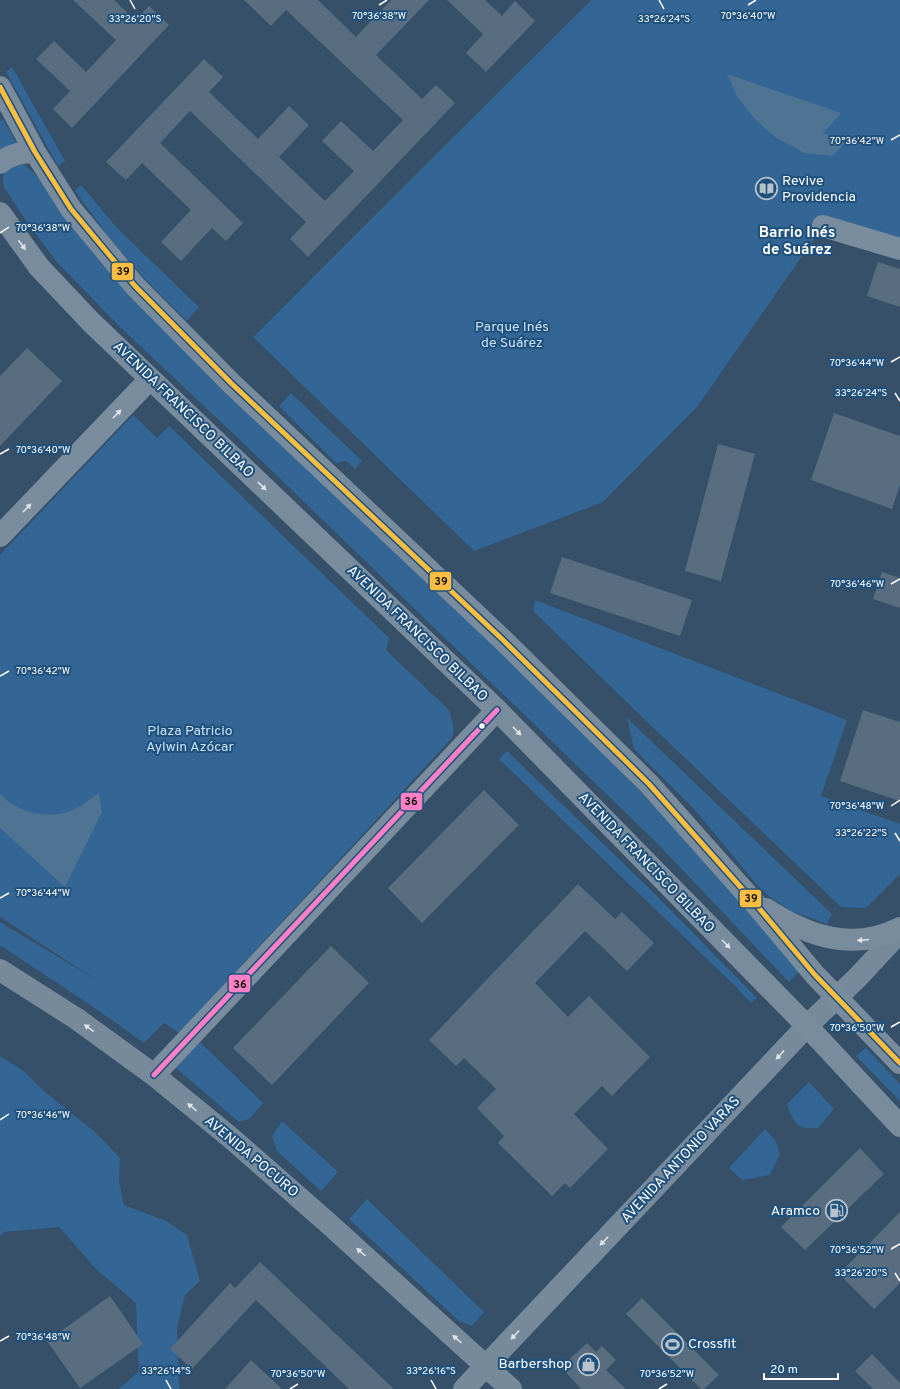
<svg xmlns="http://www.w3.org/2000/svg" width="900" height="1389" viewBox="0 0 900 1389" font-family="Overpass,sans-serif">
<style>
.green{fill:#336694}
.water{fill:#4f7393}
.building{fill:#586d7f}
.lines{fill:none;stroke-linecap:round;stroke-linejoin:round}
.minor{stroke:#7a8d9f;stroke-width:22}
.secondary{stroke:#768a9b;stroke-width:22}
.primary{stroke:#798c9d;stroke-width:22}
.bus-1-casing{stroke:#20517d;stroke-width:8}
.bus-2-casing{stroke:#20517d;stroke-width:8}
.bus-1{stroke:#fbbe40;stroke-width:5}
.bus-2{stroke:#ff80c5;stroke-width:5}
.oneway{fill:#dee2e6}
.oneway2{fill:#dee2e7}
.oneway3{fill:#dde2e6}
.ticks{fill:none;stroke:#fff;stroke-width:1.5}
.bus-dot{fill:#fff;stroke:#20517d;stroke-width:1.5}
.labels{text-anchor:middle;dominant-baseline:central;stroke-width:4;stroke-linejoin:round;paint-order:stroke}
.poi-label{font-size:14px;fill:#fff;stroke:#20517d;text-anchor:start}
.park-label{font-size:14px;fill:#c7e0f5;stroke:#20517d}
.street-label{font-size:14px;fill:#fff;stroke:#20517d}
.neighbourhood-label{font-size:15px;font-weight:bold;fill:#fff;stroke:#20517d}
.ticks-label{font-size:10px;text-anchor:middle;fill:#fff;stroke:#20517d;stroke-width:4;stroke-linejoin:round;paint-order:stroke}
.line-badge{stroke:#20517d;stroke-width:1.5}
.pale-badge-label{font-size:11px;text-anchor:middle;font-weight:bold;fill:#111}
</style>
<rect width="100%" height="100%" fill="#355068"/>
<path class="green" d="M591 0H900V240L823 226 697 407 603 502 474 551 253 337Z
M12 67 65 161 58 166 6 72Z
M3 119 17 144 0 150V121Z
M22 164C39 173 47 193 58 208 74 229 89 249 106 268L540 688 695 848 800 970 789 982 656 842 239 439 121 328 56 261 29 225 4 187 3 179 4 170Z
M81 185 118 229 199 307 187 321 142 276 107 235 75 191Z
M291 393 362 461 355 469 346 461 336 463 279 406Z
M133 415 157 438 169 426 389 638 386 650 449 710 454 729 452 738 179 1033 164 1023 144 1043 92 1006 0 945V922L98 981 0 917V555Z
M535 600 847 720 821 796 900 824V874L866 908 841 907 642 717 533 611Z
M627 718 832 914 827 924 791 911 770 897 757 885 696 811 634 749Z
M507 751 652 891 757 998 751 1003 733 984 499 759Z
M198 1040 263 1103 249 1119 239 1122 176 1068Z
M866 1048 900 1084V1101L856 1056Z
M0 1056 25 1072 45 1092 94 1131 120 1158 119 1182 124 1205 166 1221 187 1235 200 1281 185 1295 177 1328 179 1384 180 1389H119L139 1371 136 1303 96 1269 59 1227 4 1232 0 1236Z
M809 1082 834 1109 818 1128C796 1130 794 1123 787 1104Z
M282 1121 338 1172 321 1191 277 1151 272 1136Z
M765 1129 775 1140 780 1154 770 1175 742 1180 729 1168Z
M367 1199 484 1312 472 1326 459 1321 349 1219Z"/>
<path class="water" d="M727 74 841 113 823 133 846 142 832 156 804 153 775 137 754 118 737 96Z
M99 793 102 812 65 887 0 828V794C15 811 42 818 63 813 76 811 88 800 99 793Z"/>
<path class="building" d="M73 0H114L135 20 149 6 169 25 72 128 53 109 70 91 36 59 54 41 86 72 116 40Z
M244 0H318L356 37 391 0H429L376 55 422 99 436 85 455 103 308 257 290 239 306 222 190 111 160 143 243 223 226 241 212 228 181 261 161 242 191 210 142 163 126 180 106 162 204 59 223 77 209 92 258 139 289 106 309 125 279 157 325 201 354 171 322 141 341 121 373 151 403 120 286 10 271 26Z
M447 0H485L502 16 515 1 535 21 486 72 466 53 483 34Z
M878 262 900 269V307L867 296Z
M27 348 62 381 0 446V376Z
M834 413 900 436V485L892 509 811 480Z
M718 444 755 454 721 581 685 571Z
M562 557 692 600 680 636 550 593Z
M882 572 900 578V608L873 599Z
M863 710 900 722V801L840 781Z
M484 790 519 825 422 923 388 888Z
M578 884 615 919 622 912 654 943 627 971 585 931 535 983 568 1017 589 996 650 1057 612 1096 602 1086 574 1114 608 1149 570 1188 565 1183 552 1196 498 1143 504 1136 477 1108 496 1089 464 1058 456 1066 429 1040Z
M331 946 369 983 272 1085 233 1048Z
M860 1148 884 1174 805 1250 781 1227Z
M900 1212V1283L874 1309 839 1274Z
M260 1262 394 1389H349L256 1300 192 1369 170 1349 230 1283 235 1288Z
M110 1296 143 1344 80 1388 47 1341Z
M642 1298 719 1375 704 1389H701L626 1314Z
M587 1343 596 1352 602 1346 616 1360 606 1370 626 1389H581L561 1367Z
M872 1354 900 1383V1389H873L855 1371Z
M251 1360 282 1389H225Z"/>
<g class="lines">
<path class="minor" d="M823 226 900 249
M0 536 150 379
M154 1075 497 710"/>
<path class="secondary" d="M0 970 77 1019 154 1075 231 1138 328 1223 511 1389
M464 1389 807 1026 858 977 900 932"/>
<path class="primary" d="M0 87 35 152 71 209 135 286 231 383 503 640 649 784 753 901 815 975 900 1063
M0 163C10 154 23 152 35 152
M0 213 39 267 91 322 497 710 807 1026 900 1126
M766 909C808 936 852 952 900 928"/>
<defs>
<path id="bus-1" d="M0 87 35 152 71 209 135 286 231 383 503 640 649 784 753 901 815 975 900 1063"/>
<path id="bus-2" d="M154 1075 497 710"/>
</defs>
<use href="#bus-1" class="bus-1-casing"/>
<use href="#bus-2" class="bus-2-casing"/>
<use href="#bus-1" class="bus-1"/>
<use href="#bus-2" class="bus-2"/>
</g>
<defs><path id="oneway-solid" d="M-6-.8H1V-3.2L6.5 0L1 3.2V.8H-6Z"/></defs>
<g class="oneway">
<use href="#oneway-solid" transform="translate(22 245) rotate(53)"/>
<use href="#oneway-solid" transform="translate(262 486) rotate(44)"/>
<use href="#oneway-solid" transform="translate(517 731) rotate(46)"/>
<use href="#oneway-solid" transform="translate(863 940) rotate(175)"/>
<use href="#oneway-solid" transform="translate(726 944) rotate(46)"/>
</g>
<g class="oneway2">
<use href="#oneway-solid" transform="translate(117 414) rotate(-46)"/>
<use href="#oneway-solid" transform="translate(27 508) rotate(-46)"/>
</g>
<g class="oneway3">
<use href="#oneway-solid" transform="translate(89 1028) rotate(-144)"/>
<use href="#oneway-solid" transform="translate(780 1055) rotate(133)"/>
<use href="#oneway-solid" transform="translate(192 1107) rotate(-141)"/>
<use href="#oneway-solid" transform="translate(604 1241) rotate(134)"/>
<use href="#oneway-solid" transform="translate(361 1252) rotate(-138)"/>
<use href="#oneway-solid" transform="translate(515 1335) rotate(133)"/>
<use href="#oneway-solid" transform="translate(457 1339) rotate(-138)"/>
</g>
<path class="ticks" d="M130 0 135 9M659 0 664 9M379 5 387 0M748 5 756 0M891 140 900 135M0 233 9 227M891 362 900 357M895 393 900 401M0 454 9 449M891 584 900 579M0 676 9 671M891 806 900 800M895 833 900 841M0 898 9 893M891 1027 900 1022M0 1120 9 1114M891 1249 900 1244M895 1273 900 1281M0 1341 9 1336M166 1380 171 1389M431 1380 436 1389M290 1389 298 1384M659 1389 667 1384"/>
<defs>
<symbol id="library-ring" viewBox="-11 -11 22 22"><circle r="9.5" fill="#20517d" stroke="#b8c2ca" stroke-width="1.5"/><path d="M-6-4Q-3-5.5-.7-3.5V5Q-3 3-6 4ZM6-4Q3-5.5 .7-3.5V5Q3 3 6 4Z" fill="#b8c2ca"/></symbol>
<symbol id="fuel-ring" viewBox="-11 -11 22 22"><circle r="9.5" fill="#20517d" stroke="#b8c2ca" stroke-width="1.5"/><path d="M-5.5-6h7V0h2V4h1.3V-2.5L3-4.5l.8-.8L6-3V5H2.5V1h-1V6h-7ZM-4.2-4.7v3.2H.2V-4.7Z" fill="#b8c2ca"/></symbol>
<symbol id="stadium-ring" viewBox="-11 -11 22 22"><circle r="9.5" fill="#20517d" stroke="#b8c2ca" stroke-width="1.5"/><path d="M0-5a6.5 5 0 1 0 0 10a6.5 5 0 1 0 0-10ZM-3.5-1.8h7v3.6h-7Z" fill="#b8c2ca"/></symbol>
<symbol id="shop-ring" viewBox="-11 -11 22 22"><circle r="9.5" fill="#20517d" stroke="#b8c2ca" stroke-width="1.5"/><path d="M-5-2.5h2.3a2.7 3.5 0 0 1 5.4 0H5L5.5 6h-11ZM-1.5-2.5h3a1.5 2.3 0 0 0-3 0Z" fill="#b8c2ca"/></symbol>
</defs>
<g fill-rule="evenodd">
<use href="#library-ring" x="754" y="176" width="25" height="25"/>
<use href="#fuel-ring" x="824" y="1198" width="25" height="25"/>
<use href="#stadium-ring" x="660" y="1332" width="25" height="25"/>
<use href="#shop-ring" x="576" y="1352" width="25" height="25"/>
</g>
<circle class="bus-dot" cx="482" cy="726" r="3.5"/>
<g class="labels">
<g class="poi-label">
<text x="782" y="181">Revive<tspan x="782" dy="16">Providencia</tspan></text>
<text x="820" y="1211" text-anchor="end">Aramco</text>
<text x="688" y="1344">Crossfit</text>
<text x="572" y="1364" text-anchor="end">Barbershop</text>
</g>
<g class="park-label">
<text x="512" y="327">Parque Inés<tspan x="512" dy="16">de Suárez</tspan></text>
<text x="190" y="731">Plaza Patricio<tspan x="190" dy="16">Aylwin Azócar</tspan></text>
</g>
<g class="street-label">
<text transform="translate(183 410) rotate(44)">AVENIDA FRANCISCO BILBAO</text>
<text transform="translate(417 634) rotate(44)">AVENIDA FRANCISCO BILBAO</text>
<text transform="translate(646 863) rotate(46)">AVENIDA FRANCISCO BILBAO</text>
<text transform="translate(251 1157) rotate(40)">AVENIDA POCURO</text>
<text transform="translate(681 1160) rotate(-47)">AVENIDA ANTONIO VARAS</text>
</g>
<g class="neighbourhood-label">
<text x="797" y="233">Barrio Inés<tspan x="797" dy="17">de Suárez</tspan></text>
</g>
</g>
<g class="ticks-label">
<text x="379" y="19">70°36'38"W</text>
<text x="748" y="19">70°36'40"W</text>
<text x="135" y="22">33°26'20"S</text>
<text x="664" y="22">33°26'24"S</text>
<text x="857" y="144">70°36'42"W</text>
<text x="43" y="231">70°36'38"W</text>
<text x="857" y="366">70°36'44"W</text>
<text x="861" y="396">33°26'24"S</text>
<text x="43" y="453">70°36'40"W</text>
<text x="857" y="587">70°36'46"W</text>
<text x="43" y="674">70°36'42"W</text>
<text x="857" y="809">70°36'48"W</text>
<text x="861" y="836">33°26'22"S</text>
<text x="43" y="896">70°36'44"W</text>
<text x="857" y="1031">70°36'50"W</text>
<text x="43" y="1118">70°36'46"W</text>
<text x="857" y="1253">70°36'52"W</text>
<text x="861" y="1276">33°26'20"S</text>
<text x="43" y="1340">70°36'48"W</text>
<text x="166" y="1374">33°26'14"S</text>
<text x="431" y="1374">33°26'16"S</text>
<text x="298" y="1377">70°36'50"W</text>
<text x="667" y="1377">70°36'52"W</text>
</g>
<g class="line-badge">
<rect x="111" y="262" width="23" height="19" rx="4" fill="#fbbe40"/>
<rect x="429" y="571" width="23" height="20" rx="4" fill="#fbbe40"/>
<rect x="400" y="792" width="23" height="19" rx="4" fill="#ff80c5"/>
<rect x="739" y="889" width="23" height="19" rx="4" fill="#fbbe40"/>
<rect x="228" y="974" width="23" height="19" rx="4" fill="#ff80c5"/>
</g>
<g class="pale-badge-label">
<text x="123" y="275">39</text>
<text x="441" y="585">39</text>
<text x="411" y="805">36</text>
<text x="751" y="902">39</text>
<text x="240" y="988">36</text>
</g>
<path d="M764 1373v6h74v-6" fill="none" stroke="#ffffff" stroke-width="2"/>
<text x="770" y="1373" font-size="12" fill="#ffffff" stroke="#20517d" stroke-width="3" paint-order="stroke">20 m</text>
</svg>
